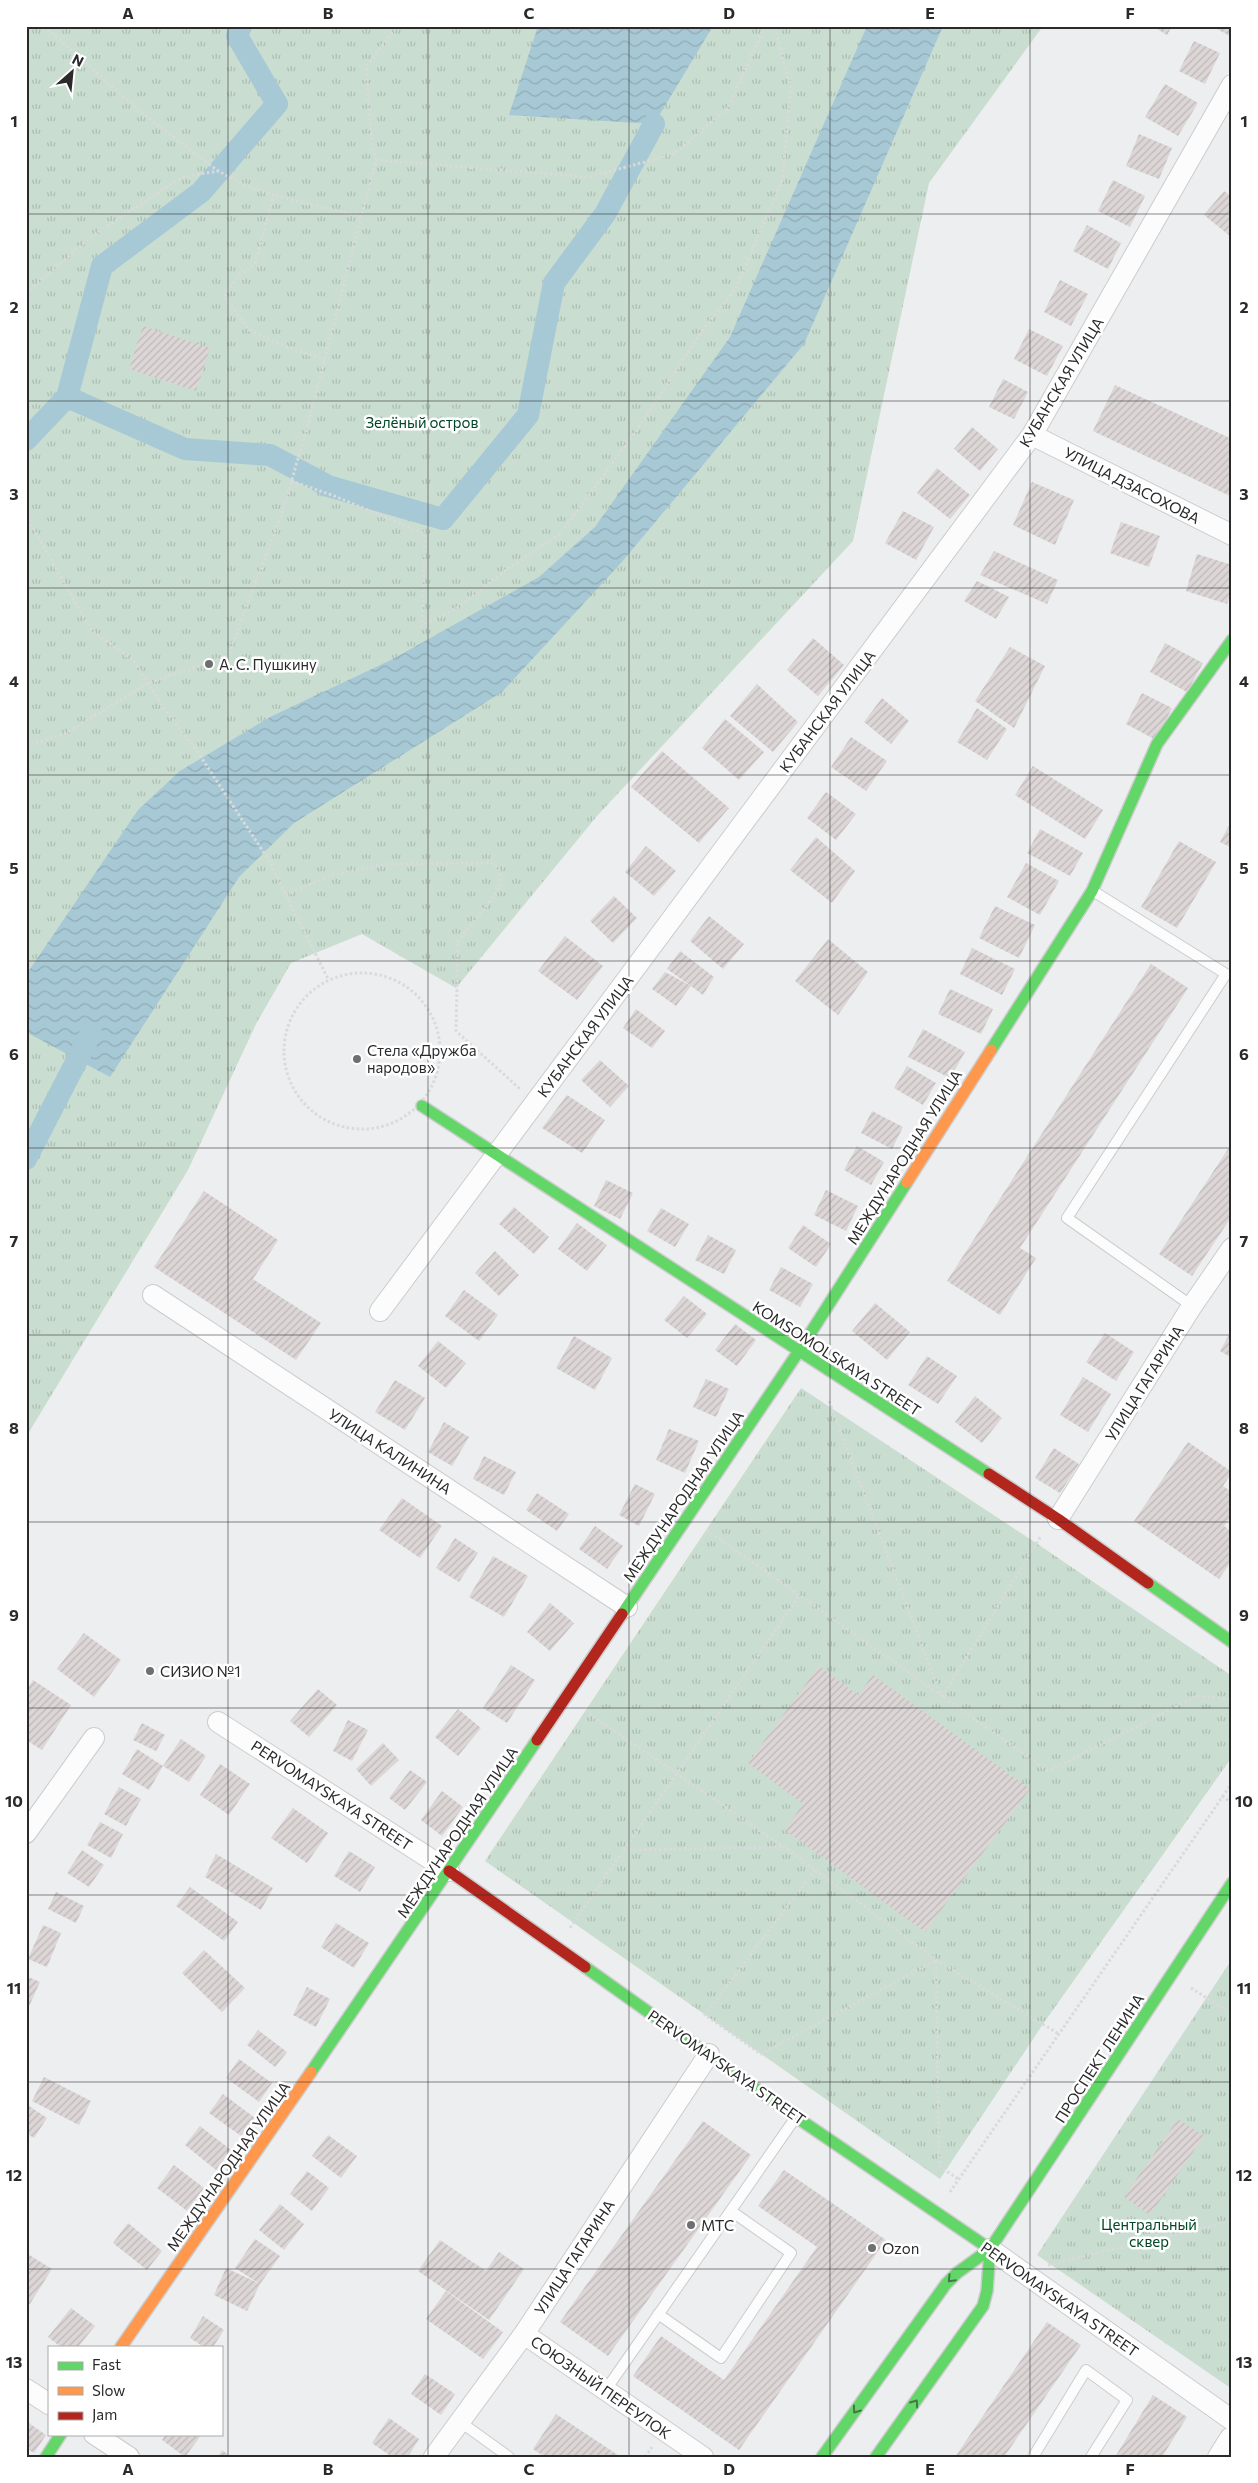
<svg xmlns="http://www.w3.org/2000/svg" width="1258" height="2483" viewBox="0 0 1258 2483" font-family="Commissioner,sans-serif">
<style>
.grass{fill:url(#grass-tufts)}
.water{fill:url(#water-waves)}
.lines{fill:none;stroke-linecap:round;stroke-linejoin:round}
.canal{stroke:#a7c8d5;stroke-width:22}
.building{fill:url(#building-hatch)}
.lane-casing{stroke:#cbcccd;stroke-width:12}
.street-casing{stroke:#cbcccd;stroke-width:22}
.fast-casing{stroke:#cbcccd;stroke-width:14}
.slow-casing{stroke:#cbcccd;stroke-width:14}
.jam-casing{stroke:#cbcccd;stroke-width:14}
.path{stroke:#d9dadb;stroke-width:3;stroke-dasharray:2.5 2.5;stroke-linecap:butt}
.lane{stroke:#fcfcfd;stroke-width:10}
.street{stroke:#fcfcfd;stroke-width:20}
.fast{stroke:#63d668;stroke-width:11}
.slow{stroke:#ff974d;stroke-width:11}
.jam{stroke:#b3261e;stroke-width:11}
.oneway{stroke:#447746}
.grid{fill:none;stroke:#2a2a2b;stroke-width:1;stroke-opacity:0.55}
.poi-dot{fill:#6e6f70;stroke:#fff;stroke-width:2}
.labels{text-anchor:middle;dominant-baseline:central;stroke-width:5;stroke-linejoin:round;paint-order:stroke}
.street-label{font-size:15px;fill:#2a2a2b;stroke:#fff}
.park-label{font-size:15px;fill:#004725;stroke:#fff}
.poi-label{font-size:15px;fill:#2a2a2b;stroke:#fff;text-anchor:start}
.neatline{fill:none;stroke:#2a2a2b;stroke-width:2}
.grid-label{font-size:16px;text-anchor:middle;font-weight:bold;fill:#2a2a2b}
</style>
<defs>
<pattern id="grass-tufts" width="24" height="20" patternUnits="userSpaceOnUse" patternTransform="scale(1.25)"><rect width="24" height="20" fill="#c9ddd0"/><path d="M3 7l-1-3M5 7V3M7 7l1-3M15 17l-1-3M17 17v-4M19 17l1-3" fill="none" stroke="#adbeb3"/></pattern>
<pattern id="water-waves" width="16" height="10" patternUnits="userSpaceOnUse" patternTransform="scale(1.25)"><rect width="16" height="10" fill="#a7c8d5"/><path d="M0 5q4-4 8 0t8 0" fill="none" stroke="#90acb7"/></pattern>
<pattern id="building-hatch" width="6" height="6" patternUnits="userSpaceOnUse" patternTransform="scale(1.25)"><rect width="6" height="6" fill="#ddd6d6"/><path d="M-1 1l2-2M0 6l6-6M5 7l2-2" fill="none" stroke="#beb8b8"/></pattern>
</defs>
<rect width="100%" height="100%" fill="#edeeef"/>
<path class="grass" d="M26 26H1043L929 183 853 541 597 816 456 988 362 934 291 963 256 1024 188 1170 26 1437Z
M801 1388 1036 1543 1232 1676V1757L1043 2024 940 2179 485 1861Z
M1232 1959V2389L1037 2255Z"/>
<path class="water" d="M538 26H713L654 124 509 115Z
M867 26H943L804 344 621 563 502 692 294 823 239 877 110 1077 26 1032V975L138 810 180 771 270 717 393 659 539 577 595 527 730 337Z"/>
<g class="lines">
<path class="canal" d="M67 397 185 449 270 455 328 486 443 519 528 415 554 283 605 214 654 124
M26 440 67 397 102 266 201 192 277 104 237 36 241 26
M26 1159 91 1033"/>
</g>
<path class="building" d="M1152 26H1172L1167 35Z
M1211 26H1232V37Z
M1194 41 1220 53 1205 84 1179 71Z
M1165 84 1198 103 1178 136 1145 117Z
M1139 134 1172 148 1159 179 1126 166Z
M1113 180 1145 196 1130 227 1098 211Z
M1224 191 1232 197 1230 236 1204 215Z
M1087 225 1121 243 1108 269 1073 251Z
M1060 280 1088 294 1071 326 1044 312Z
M143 326 210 348 196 391 129 369Z
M1029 329 1063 346 1047 376 1014 359Z
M1003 379 1028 392 1014 419 989 407Z
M1115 385 1232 439V497L1093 431Z
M972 427 998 449 980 471 954 449Z
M937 468 970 495 950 519 917 493Z
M1032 482 1074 500 1055 545 1013 525Z
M903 511 934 527 916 560 885 543Z
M1121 522 1160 536 1149 567 1110 553Z
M994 551 1058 580 1047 604 980 575Z
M1197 554 1232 565V588L1227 604 1186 591Z
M977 581 1009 597 996 619 964 601Z
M813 638 844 665 818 696 787 670Z
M1165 643 1203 663 1187 692 1150 672Z
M1010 647 1045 666 1014 728 975 701Z
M757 684 798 722 773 752 730 716Z
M1142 693 1172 708 1156 740 1126 724Z
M882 698 909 721 891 744 864 722Z
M977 708 1007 729 987 760 957 742Z
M725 719 764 752 739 780 702 748Z
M851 737 887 761 866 791 831 767Z
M662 751 729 808 699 843 631 787Z
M1033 766 1103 810 1085 839 1015 795Z
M826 792 856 814 836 840 807 818Z
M1232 820V848L1220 842Z
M1040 829 1083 853 1070 876 1027 853Z
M816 837 855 871 832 903 790 870Z
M1179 841 1216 862 1177 928 1141 907Z
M646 846 676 871 654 896 625 872Z
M1026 863 1059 881 1040 915 1007 897Z
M614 896 637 918 613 943 590 921Z
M995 906 1035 925 1019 958 979 938Z
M709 916 744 944 723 969 690 941Z
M565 936 603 966 577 1000 538 971Z
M828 939 868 972 838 1015 795 981Z
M972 948 1015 969 1002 995 960 974Z
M680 951 714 977 703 995 691 986 676 1006 652 989 665 972 691 986 667 969Z
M1151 964 1188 988 1020 1248 1036 1258 1000 1315 947 1281Z
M950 989 993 1009 981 1034 938 1014Z
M636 1009 665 1031 652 1048 623 1028Z
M923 1029 965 1052 950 1078 908 1057Z
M600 1060 629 1086 610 1107 581 1080Z
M907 1066 936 1083 923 1105 894 1088Z
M567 1095 605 1120 582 1153 542 1128Z
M872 1111 903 1127 892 1149 861 1133Z
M1232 1143V1216L1192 1276 1159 1254Z
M857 1146 884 1162 871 1185 844 1170Z
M606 1180 633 1193 620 1219 594 1206Z
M826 1190 858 1206 846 1231 814 1215Z
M204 1191 278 1240 253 1279 321 1323 296 1360 154 1267Z
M514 1207 549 1237 534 1254 499 1224Z
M661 1208 689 1224 675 1247 647 1231Z
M577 1223 607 1245 587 1271 558 1249Z
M803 1225 831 1244 816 1267 788 1248Z
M708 1235 736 1250 724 1274 695 1260Z
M495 1251 519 1275 499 1296 475 1273Z
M781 1267 813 1284 800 1307 769 1290Z
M464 1290 498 1315 479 1341 445 1316Z
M684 1296 707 1314 687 1338 664 1320Z
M875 1303 910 1332 887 1360 852 1331Z
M735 1324 756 1340 737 1366 715 1350Z
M1232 1329V1358L1220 1351Z
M1105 1333 1134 1352 1116 1381 1086 1362Z
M574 1336 612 1358 595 1390 556 1368Z
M438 1341 466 1363 446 1388 418 1366Z
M927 1356 957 1376 938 1404 908 1385Z
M1083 1377 1111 1394 1088 1432 1060 1415Z
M706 1379 729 1389 716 1417 693 1407Z
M395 1380 425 1398 405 1430 375 1412Z
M975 1396 1002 1418 982 1443 955 1422Z
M444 1422 469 1437 452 1466 428 1452Z
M669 1429 699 1441 685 1473 656 1460Z
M1188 1442 1232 1472 1223 1486 1232 1492V1515L1224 1526 1232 1532V1560L1219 1579 1134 1521Z
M1054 1448 1079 1464 1060 1493 1035 1478Z
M484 1456 516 1472 504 1495 473 1479Z
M635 1484 655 1494 639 1526 619 1515Z
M537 1493 569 1514 557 1531 526 1510Z
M402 1498 442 1526 420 1558 379 1530Z
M595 1526 623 1546 607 1569 579 1549Z
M455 1538 478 1553 459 1582 436 1568Z
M493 1556 528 1576 504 1617 469 1597Z
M550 1603 574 1623 550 1651 527 1632Z
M84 1633 121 1660 94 1697 57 1669Z
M511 1665 535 1680 507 1723 483 1708Z
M819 1666 858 1695 873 1675 1030 1789 925 1932 785 1830 803 1804 748 1763Z
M33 1680 71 1705 42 1750 26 1740V1691Z
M318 1689 337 1705 309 1737 290 1721Z
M458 1709 481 1728 458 1756 435 1737Z
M348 1720 368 1730 352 1761 333 1751Z
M142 1723 165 1735 156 1751 133 1740Z
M181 1739 206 1756 189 1782 163 1766 149 1790 122 1774 137 1749 163 1766Z
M383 1743 399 1760 371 1786 356 1769Z
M220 1764 250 1784 229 1815 200 1795Z
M410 1770 427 1782 405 1810 389 1798Z
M119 1787 141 1799 126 1826 104 1814Z
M442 1791 463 1807 442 1836 421 1820Z
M293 1808 328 1833 307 1863 271 1838Z
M100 1822 123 1834 111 1858 87 1845Z
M82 1850 104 1865 89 1887 67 1873Z
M349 1851 375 1867 360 1892 334 1876Z
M216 1854 273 1888 261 1910 205 1877Z
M190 1887 238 1922 224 1941 176 1906Z
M56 1892 84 1906 76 1923 48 1909Z
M336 1923 369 1943 354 1968 321 1947Z
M43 1925 61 1933 47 1967 28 1959Z
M204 1950 245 1988 222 2012 182 1973Z
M26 1976 40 1982 26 2013Z
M307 1987 330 1999 316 2027 293 2015Z
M258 2030 287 2052 275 2067 247 2045Z
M239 2059 272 2083 259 2102 226 2078Z
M44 2077 91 2101 79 2125 32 2101Z
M223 2094 255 2118 241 2136 209 2113Z
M26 2104 47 2118 34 2138 26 2133Z
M1178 2119 1204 2136 1150 2215 1124 2197Z
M703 2121 751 2155 608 2356 560 2322Z
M200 2126 231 2150 216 2170 185 2145Z
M328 2135 357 2156 341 2178 312 2156Z
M174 2165 204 2188 187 2211 157 2188Z
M784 2170 886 2240 739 2450 633 2376 661 2336 724 2380 817 2247 758 2206Z
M307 2171 329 2188 312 2211 290 2194Z
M280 2204 304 2224 284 2250 259 2230Z
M128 2223 162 2251 147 2270 113 2243Z
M255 2239 280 2256 260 2284 235 2268Z
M440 2240 486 2271 499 2252 524 2269 489 2320 418 2271Z
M26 2253 52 2269 26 2310Z
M226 2268 260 2284 247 2311 214 2295Z
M446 2291 503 2332 483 2359 426 2319Z
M71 2308 95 2326 78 2347H61L48 2337Z
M203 2316 224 2330 213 2347H204L190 2338Z
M1047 2322 1081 2345 1004 2457H955Z
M425 2374 455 2394 441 2415 411 2394Z
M1153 2395 1187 2417 1162 2457H1115Z
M556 2414 621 2457H545L533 2449Z
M389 2418 419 2439 408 2457H392L372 2443Z
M26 2421 46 2435 34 2453 26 2448Z
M166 2434H202L185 2457 162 2440Z
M222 2450 231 2457H218Z"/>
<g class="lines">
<defs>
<path id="lane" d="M1093 891 1226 974 1067 1218 1192 1306
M658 2314 721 2358 791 2253 731 2211
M605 2391 796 2117
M459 2421 509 2457
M1033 2457 1086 2370 1127 2400 1091 2457"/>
<path id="street" d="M1032 435 1232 535
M153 1295 627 1607
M380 1311 1032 435 1232 85
M1058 1519 1192 1306 1232 1248
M218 1722 449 1871
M26 1833 94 1738
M990 2249 1232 2420
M524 2334 703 2457
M26 2389 49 2404
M94 2434 129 2457
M434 2457 524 2334 709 2054
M1218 2457 1230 2438"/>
<path id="fast" d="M991 1050 1092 891 1157 744 1232 640
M422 1106 989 1474
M1148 1583 1232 1642
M622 1614 799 1351 907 1182
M585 1967 796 2117 990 2249
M311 2072 537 1740
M46 2457 61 2434
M822 2457 946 2284 957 2273 990 2249 1232 1883
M876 2457 983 2306 987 2291 990 2249"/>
<path id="slow" d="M907 1182 991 1050
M121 2347 311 2072"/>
<path id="jam" d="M989 1474 1058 1519 1148 1583
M537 1740 622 1614
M449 1871 585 1967"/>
</defs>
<use href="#lane" class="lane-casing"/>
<use href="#street" class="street-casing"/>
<use href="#fast" class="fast-casing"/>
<use href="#slow" class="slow-casing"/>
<use href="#jam" class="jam-casing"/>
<path class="path" d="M44 26 141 112 218 171
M376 160 372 144 366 67 397 26
M274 194 255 264 236 278 224 297 251 331 285 346 325 360
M26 293 91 237 182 177 219 171C255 195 318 206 361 216
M291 481 332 495 425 534 422 626 457 608 506 570 561 533 634 434 704 328 735 290 782 181 791 90 774 26
M26 515 91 630 133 660 164 708 197 751 268 859 328 979
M26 746 66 733 148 683 228 656 285 504 309 420 376 160 589 177 674 154 728 108 765 26
M286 895 328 876 386 864 492 863 499 870 501 882 497 890 486 907 458 941 456 1031 520 1089
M284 1051a78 78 0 1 1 156 0a78 78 0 1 1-156 0Z
M829 1401 941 1696
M707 1530 1048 1771 1197 1696 1232 1699
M942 1697 1041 1536
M585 1711 784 1847 936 1960 1059 2034
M1222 1796 1232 1803
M624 1850 782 1847
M815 1870 705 2015 761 2054 936 1960 939 2166 958 2179
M570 1928 799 1596
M1191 1988 1232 2014
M950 2192 1232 1783
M1048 2265 1232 2221
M645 2457 652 2447"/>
<use href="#lane" class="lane"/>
<use href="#street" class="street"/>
<use href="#fast" class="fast"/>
<use href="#slow" class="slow"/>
<use href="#jam" class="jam"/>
</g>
<defs><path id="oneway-chevron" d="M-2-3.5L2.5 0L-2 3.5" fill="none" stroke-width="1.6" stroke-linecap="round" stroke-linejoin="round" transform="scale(1.25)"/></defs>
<g class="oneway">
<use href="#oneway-chevron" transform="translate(951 2279) rotate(134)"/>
<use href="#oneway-chevron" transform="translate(915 2403) rotate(-55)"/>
<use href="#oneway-chevron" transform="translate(856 2410) rotate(126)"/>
</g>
<path class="grid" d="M228 26V2457M428 26V2457M629 26V2457M830 26V2457M1030 26V2457M26 214H1232M26 401H1232M26 588H1232M26 775H1232M26 961H1232M26 1148H1232M26 1335H1232M26 1522H1232M26 1708H1232M26 1895H1232M26 2082H1232M26 2269H1232"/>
<g class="poi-dot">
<circle cx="209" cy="664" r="5"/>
<circle cx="357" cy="1059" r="5"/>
<circle cx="150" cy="1671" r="5"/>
<circle cx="691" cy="2225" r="5"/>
<circle cx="872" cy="2248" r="5"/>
</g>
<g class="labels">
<g class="street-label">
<text transform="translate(1061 382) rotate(-59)">КУБАНСКАЯ УЛИЦА</text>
<text transform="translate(1132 485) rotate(27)">УЛИЦА ДЗАСОХОВА</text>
<text transform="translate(827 711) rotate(-53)">КУБАНСКАЯ УЛИЦА</text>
<text transform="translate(585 1036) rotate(-53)">КУБАНСКАЯ УЛИЦА</text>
<text transform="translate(904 1157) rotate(-58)">МЕЖДУНАРОДНАЯ УЛИЦА</text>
<text transform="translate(837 1358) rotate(33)">KOMSOMOLSKAYA STREET</text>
<text transform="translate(1144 1383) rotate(-58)">УЛИЦА ГАГАРИНА</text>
<text transform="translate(390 1451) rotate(33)">УЛИЦА КАЛИНИНА</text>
<text transform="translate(683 1496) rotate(-56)">МЕЖДУНАРОДНАЯ УЛИЦА</text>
<text transform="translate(332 1795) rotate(33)">PERVOMAYSKAYA STREET</text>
<text transform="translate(457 1832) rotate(-56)">МЕЖДУНАРОДНАЯ УЛИЦА</text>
<text transform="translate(1099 2058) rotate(-57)">ПРОСПЕКТ ЛЕНИНА</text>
<text transform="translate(727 2067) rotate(35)">PERVOMAYSKAYA STREET</text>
<text transform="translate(228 2166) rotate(-55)">МЕЖДУНАРОДНАЯ УЛИЦА</text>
<text transform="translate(574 2257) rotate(-57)">УЛИЦА ГАГАРИНА</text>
<text transform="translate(1060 2299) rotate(35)">PERVOMAYSKAYA STREET</text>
<text transform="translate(601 2387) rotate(35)">СОЮЗНЫЙ ПЕРЕУЛОК</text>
</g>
<g class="park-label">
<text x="422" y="422">Зелёный остров</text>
<text x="1149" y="2224">Центральный<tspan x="1149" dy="17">сквер</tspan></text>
</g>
<g class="poi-label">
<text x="219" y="664">А. С. Пушкину</text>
<text x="367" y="1050">Стела «Дружба<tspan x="367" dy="17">народов»</tspan></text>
<text x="160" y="1671">СИЗИО №1</text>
<text x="701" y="2225">МТС</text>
<text x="882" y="2248">Ozon</text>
</g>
</g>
<rect width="1258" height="2483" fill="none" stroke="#ffffff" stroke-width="55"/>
<rect x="48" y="2346" width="175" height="90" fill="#ffffff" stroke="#aaaaaa"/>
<rect x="58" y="2362" width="25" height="8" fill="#63d668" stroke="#aaaaaa"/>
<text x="92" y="2370" font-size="15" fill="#2a2a2b">Fast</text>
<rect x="58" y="2387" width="25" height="8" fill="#ff974d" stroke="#aaaaaa"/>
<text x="92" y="2396" font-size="15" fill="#2a2a2b">Slow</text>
<rect x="58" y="2412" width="25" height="8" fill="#b3261e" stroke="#aaaaaa"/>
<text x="92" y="2420" font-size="15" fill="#2a2a2b">Jam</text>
<g transform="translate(72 72) rotate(27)" stroke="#ffffff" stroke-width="4" paint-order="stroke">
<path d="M0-4L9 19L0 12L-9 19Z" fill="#2a2a2b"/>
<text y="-8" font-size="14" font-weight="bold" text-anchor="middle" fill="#2a2a2b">N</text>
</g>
<rect x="28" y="28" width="1202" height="2428" class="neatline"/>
<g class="grid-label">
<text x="128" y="19">A</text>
<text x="328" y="19">B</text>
<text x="529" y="19">C</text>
<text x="729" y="19">D</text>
<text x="930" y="19">E</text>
<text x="1130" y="19">F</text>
<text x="14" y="127">1</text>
<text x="1244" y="127">1</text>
<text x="14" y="313">2</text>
<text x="1244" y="313">2</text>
<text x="14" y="500">3</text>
<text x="1244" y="500">3</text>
<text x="14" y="687">4</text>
<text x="1244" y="687">4</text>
<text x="14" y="874">5</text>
<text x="1244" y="874">5</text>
<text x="14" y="1060">6</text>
<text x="1244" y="1060">6</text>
<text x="14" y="1247">7</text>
<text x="1244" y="1247">7</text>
<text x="14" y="1434">8</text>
<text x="1244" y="1434">8</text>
<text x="14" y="1621">9</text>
<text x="1244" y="1621">9</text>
<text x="14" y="1807">10</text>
<text x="1244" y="1807">10</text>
<text x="14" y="1994">11</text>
<text x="1244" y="1994">11</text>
<text x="14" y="2181">12</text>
<text x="1244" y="2181">12</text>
<text x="14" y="2368">13</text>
<text x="1244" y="2368">13</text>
<text x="128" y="2475">A</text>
<text x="328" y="2475">B</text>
<text x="529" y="2475">C</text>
<text x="729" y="2475">D</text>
<text x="930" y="2475">E</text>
<text x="1130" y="2475">F</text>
</g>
</svg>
